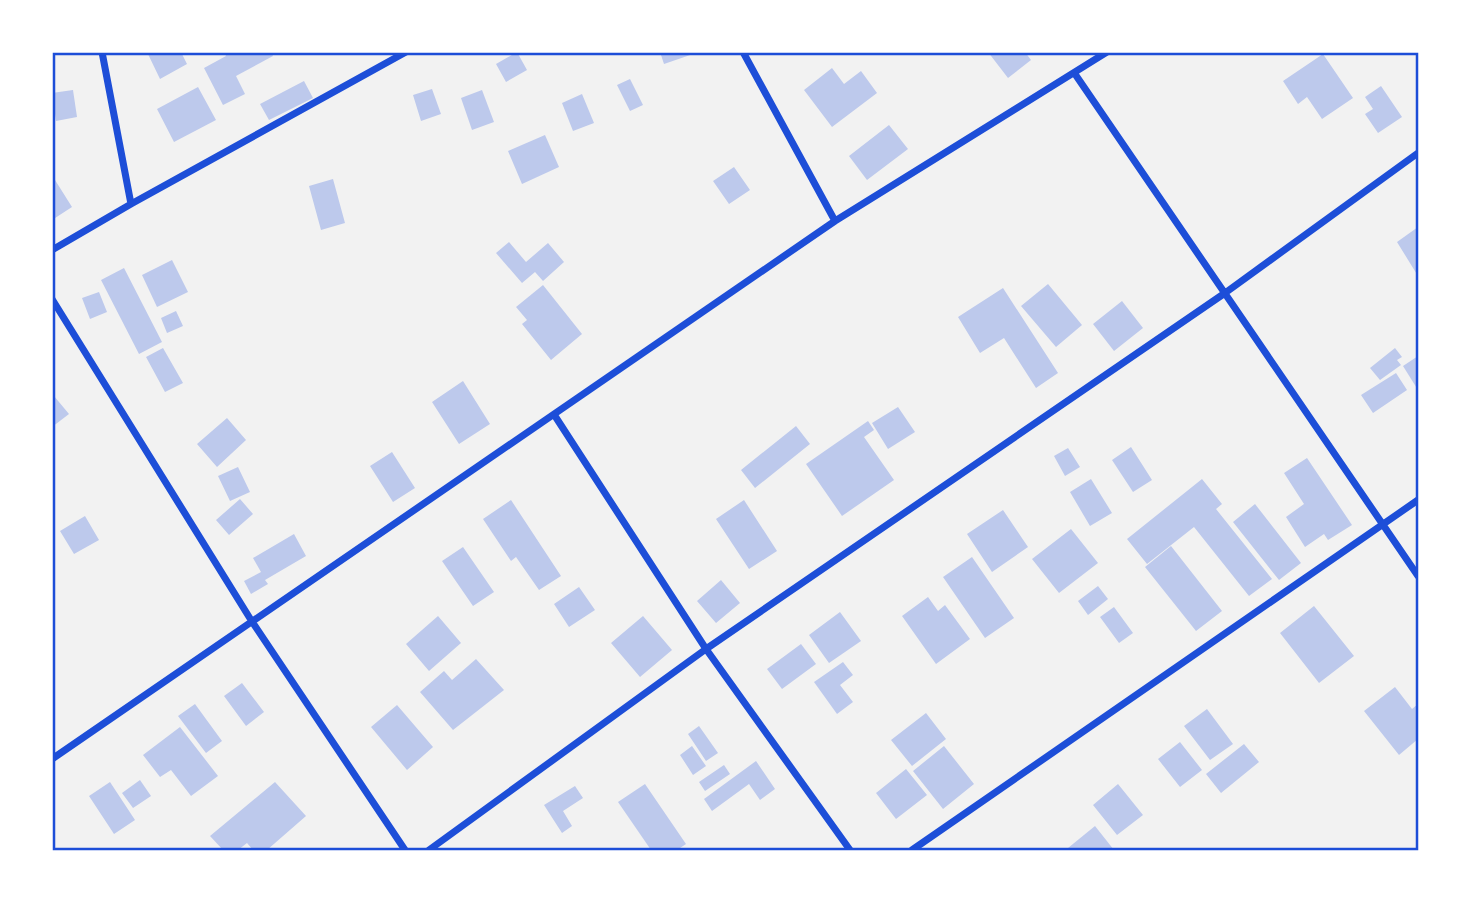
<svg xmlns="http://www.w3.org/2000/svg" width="1471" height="903" viewBox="0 0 1471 903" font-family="'Times New Roman',serif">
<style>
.building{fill:#bdc9ec}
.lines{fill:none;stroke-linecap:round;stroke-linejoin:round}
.minor{stroke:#1d4ed8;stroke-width:7}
.neatline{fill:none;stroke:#1d4ed8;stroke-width:2.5}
</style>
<rect width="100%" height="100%" fill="#f2f2f2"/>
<path class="building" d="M147 52H181L187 64 160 79Z
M224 52H271L273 56 236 76 245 94 223 105 204 68 226 56Z
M517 52 527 70 506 82 496 64Z
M660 52H696V53L664 64Z
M988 52H1025L1031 60 1008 78Z
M1323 54 1353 98 1322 119 1307 97 1298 104 1283 81Z
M832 68 844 84 861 71 877 93 832 127 804 90Z
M630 79 643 105 630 111 617 85Z
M304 81 313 98 269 120 260 104Z
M1381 86 1402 117 1378 133 1365 114 1373 109 1365 97Z
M198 87 216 120 174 142 157 109Z
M432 89 441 114 421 121 413 95Z
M73 90 77 117 56 121 52 93Z
M482 90 494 122 472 130 461 98Z
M582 94 594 123 573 131 562 103Z
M889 125 908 149 867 180 849 156Z
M545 135 559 167 522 184 508 151Z
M734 167 750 190 729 204 713 181Z
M333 179 345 223 321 230 309 186Z
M55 180 72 207 52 220V181Z
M1418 227V276L1397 242Z
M509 242 526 262 548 243 564 262 543 281 535 272 522 283 496 253Z
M172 260 188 292 157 307 142 275Z
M124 268 162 342 139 354 101 280Z
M1048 284 1082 325 1056 347 1021 306Z
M543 285 582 334 551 360 522 324 527 320 516 307Z
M1003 288 1058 373 1036 388 1004 338 980 353 958 317Z
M99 292 107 312 90 319 82 298Z
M1122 301 1143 328 1114 351 1093 324Z
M176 311 183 326 167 333 161 318Z
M163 348 183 383 165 392 146 357Z
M1395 348 1402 357 1397 360 1401 365 1380 380 1370 368Z
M1418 356V390L1403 366Z
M1396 373 1407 390 1373 413 1361 395Z
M463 381 490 424 459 444 432 402Z
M54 396 69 414 52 427V397Z
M898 407 915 432 888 449 872 423Z
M227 418 246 440 217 467 197 444Z
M868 421 874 430 864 437 894 480 842 516 806 464Z
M796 426 810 444 755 488 741 470Z
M1131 447 1152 480 1133 492 1112 460Z
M1068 448 1080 467 1065 476 1054 456Z
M392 452 415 488 393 502 370 466Z
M1307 458 1352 525 1328 540 1324 534 1305 547 1286 517 1304 504 1284 473Z
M238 467 250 492 230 501 218 476Z
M1091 479 1112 513 1090 526 1070 492Z
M1202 479 1222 504 1216 509 1272 579 1249 596 1194 527 1147 564 1127 539Z
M240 499 253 514 229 535 216 520Z
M511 500 561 576 539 590 516 557 511 561 483 519Z
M744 500 777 551 749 569 716 519Z
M1255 504 1301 563 1279 580 1233 522Z
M1003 510 1028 547 992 572 967 534Z
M85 516 99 540 74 554 60 531Z
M1071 529 1098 563 1059 593 1032 559Z
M294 534 306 556 265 580 268 584 251 594 244 581 261 572 253 558Z
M1171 546 1222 611 1196 631 1145 567Z
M463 547 494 592 473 606 442 561Z
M972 557 1014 618 985 638 943 577Z
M721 580 740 603 716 623 697 601Z
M1098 586 1108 599 1088 615 1078 601Z
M579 587 595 610 569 627 554 604Z
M928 597 938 611 945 605 970 639 936 664 902 616Z
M1314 606 1354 656 1319 683 1280 633Z
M1114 607 1133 633 1119 643 1100 617Z
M840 612 861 641 829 663 809 635Z
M438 616 461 643 429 671 406 644Z
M643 616 672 650 640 677 611 643Z
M801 644 816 664 782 689 767 669Z
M476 659 504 690 453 730 420 692 444 671 452 680Z
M843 662 853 675 840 685 853 702 837 714 814 682Z
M242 683 264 712 246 726 224 696Z
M1395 687 1412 709 1418 704V739L1399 755 1364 711Z
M195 704 222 741 206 753 178 716Z
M397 705 433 747 407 770 371 727Z
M1207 709 1233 744 1210 760 1184 726Z
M926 713 946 739 912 766 891 740Z
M699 726 718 753 706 761 688 734Z
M180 727 218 776 191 796 171 770 160 777 143 755Z
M1180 742 1202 770 1180 787 1158 759Z
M1244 744 1259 762 1221 793 1206 774Z
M692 746 706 766 693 775 680 755Z
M944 746 974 784 943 809 913 771Z
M756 761 775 789 760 800 749 784 712 811 704 799Z
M724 765 730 774 705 791 699 782Z
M906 769 927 795 896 819 876 793Z
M140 780 151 796 133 808 122 793Z
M110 782 135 820 114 834 89 796Z
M275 782 306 816 267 850H253L247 843 238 850H223L210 836Z
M645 784 686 844 677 850H651L618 802Z
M1118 784 1143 815 1117 835 1093 805Z
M575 786 583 798 563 811 572 826 562 833 544 805Z
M1095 826 1114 850H1070L1068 848Z"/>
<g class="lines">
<path class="minor" d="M102 52 131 204
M743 52 835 221
M1075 74 1418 576
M52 250 131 204 406 52
M52 299 251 620 405 850
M555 416 706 649 850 850
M52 759 835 221 1107 52
M429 850 706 649 1225 293 1418 153
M912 850 1418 500"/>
</g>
<rect width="1471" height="903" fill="none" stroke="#ffffff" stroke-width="108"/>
<rect x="54" y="54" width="1363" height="795" class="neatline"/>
</svg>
